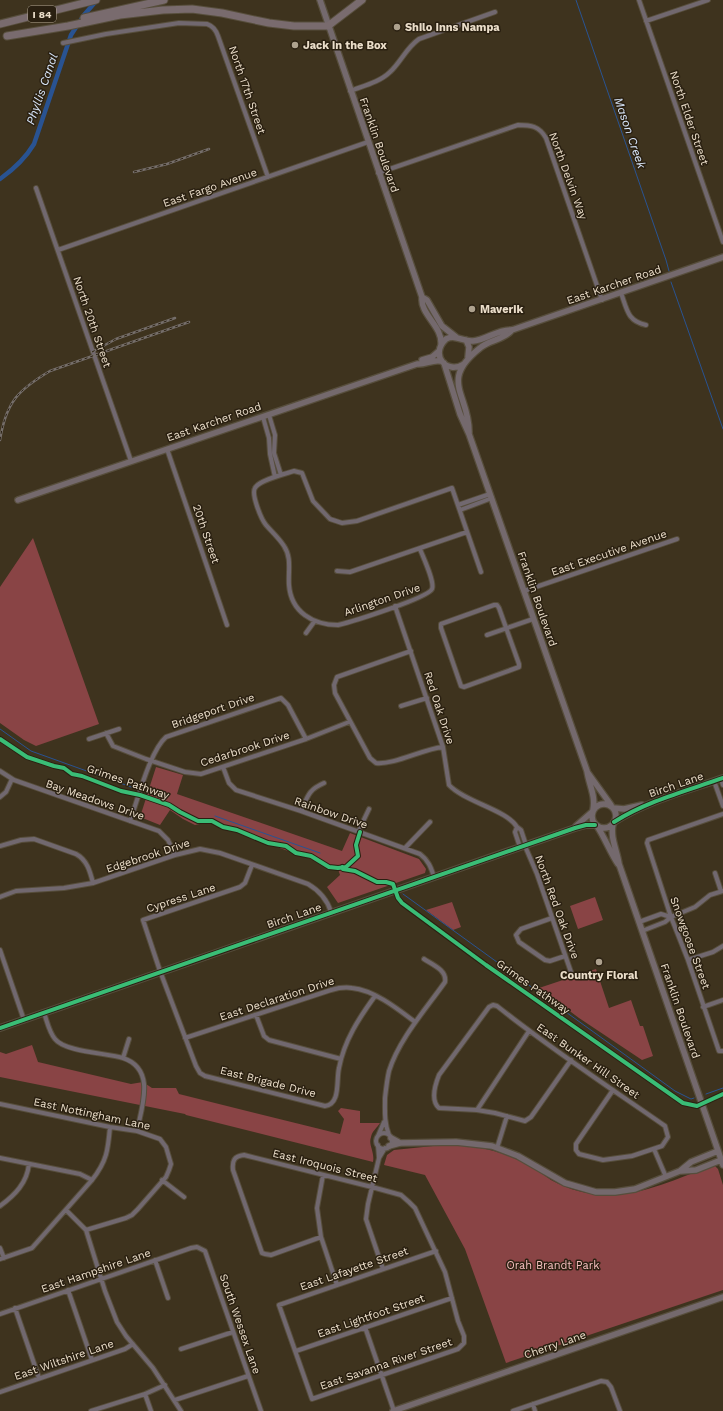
<svg xmlns="http://www.w3.org/2000/svg" width="723" height="1411" viewBox="0 0 723 1411" font-family="'Work Sans',sans-serif">
<style>
.green{fill:#894445}
.lines{fill:none;stroke-linecap:round;stroke-linejoin:round}
.stream{stroke:#295392;stroke-width:1}
.canal{stroke:#295392;stroke-width:4.5}
.street-casing{stroke:#574e3c;stroke-width:6}
.secondary-casing{stroke:#574e3c;stroke-width:8}
.highway-casing{stroke:#574e3c;stroke-width:9}
.street{stroke:#71686f;stroke-width:4}
.secondary{stroke:#74696d;stroke-width:5.5}
.highway{stroke:#796b6e;stroke-width:7}
.rail-casing{stroke:#756e6a;stroke-width:2.5}
.rail{stroke:#2a2011;stroke-width:1;stroke-dasharray:3;stroke-linecap:butt}
.cycleway-casing{stroke:#2a2011;stroke-width:6}
.cycleway{stroke:#3abd76;stroke-width:4}
.poi-dot{fill:#aea28e;stroke:#2a2011;stroke-width:1.5}
.labels{text-anchor:middle;dominant-baseline:central;stroke-width:3;stroke-linejoin:round;paint-order:stroke}
.shield{fill:#2a2011;stroke:#b1a592;stroke-width:1}
.shield-label{font-size:10px;font-weight:bold;fill:#ebdeca}
.poi-label{font-size:11px;font-weight:bold;fill:#ebdeca;stroke:#2a2011;text-anchor:start}
.street-label{font-size:11px;fill:#ebdeca;stroke:#2a2011}
.park-label{font-size:11px;fill:#f6bfbf;stroke:#2a2011}
.water-label{font-size:12px;font-style:italic;fill:#d8e6fa;stroke:#2a2011}
</style>
<rect width="100%" height="100%" fill="#3e331e"/>
<path class="green" d="M33 538 99 724 36 746 24 740 0 723V587Z
M156 767 183 775 177 794 342 851 350 833 419 859 426 869 425 873 338 903 327 887 340 875 338 869 208 822 195 825 183 819 170 810 160 825 140 817Z
M595 897 603 920 578 929 570 906Z
M452 902 461 927 453 930 426 910Z
M596 969 609 1008 631 1000 640 1026H643L653 1056 642 1060 579 1018 539 988Z
M32 1045 38 1062 131 1084 143 1082 152 1088H176L179 1094 340 1134 344 1119 338 1111 341 1108 360 1111V1123H380C377 1128 372 1131 371 1137 368 1145 375 1152 373 1162L186 1115 185 1114 0 1077V1052L6 1054Z
M443 1145C470 1145 496 1149 520 1161 531 1166 541 1173 551 1180 569 1190 589 1195 609 1195 643 1195 679 1178 711 1166H715L718 1169 723 1185V1290L506 1363 465 1249 425 1175 384 1165 387 1155 394 1150Z"/>
<g class="lines">
<path class="stream" d="M576 0 666 260 669 271
M671 282 723 429
M0 729 31 751 134 788
M215 816 320 853
M403 894 675 1091 691 1099 694 1098
M706 1094 723 1088"/>
<path class="canal" d="M0 179C14 169 25 159 34 144L71 35 84 15 97 0"/>
<defs>
<path id="street" d="M639 0 723 242
M646 21 708 0
M63 43 106 34 179 23 207 24C213 26 216 30 218 36L268 177
M350 91C363 86 380 82 390 72 401 62 406 48 419 39L495 12
M378 173 518 125C531 125 539 126 546 138L602 300
M36 188 131 461
M58 250 368 142
M621 293C627 309 627 321 646 325
M269 415 275 435 274 453 281 475
M263 417 269 438 270 454 275 477
M167 449 227 625
M458 505 490 494
M460 510 492 498
M420 549C423 557 435 582 432 589 428 598 351 622 338 625 313 625 291 612 289 585 288 571 292 558 284 546 279 538 272 532 266 525 261 519 251 494 255 488 259 480 285 474 294 471L302 473 313 501 330 519 342 523 357 521 452 488 481 572
M337 571 350 572 467 532
M524 591 677 539
M494 605H497L499 608 519 664V667L464 687 461 686 441 628V624Z
M395 606 443 747 449 785C465 802 507 810 517 827
M306 633 314 622
M487 635 533 619
M411 651 337 677 334 685 335 693 370 758 376 763C394 765 423 749 443 747
M401 706 427 698
M106 733 113 746 146 759 185 772 201 774 306 739 349 722
M89 739 119 729
M223 767 229 783 236 790 301 811 420 854C428 860 431 867 434 877
M0 771 14 780 159 831 168 840 175 855
M721 779 723 785
M714 781 723 806
M0 797 6 792 12 779
M301 811C308 796 308 790 324 783
M723 814 648 840 647 843 671 917 688 960 719 1051H723
M130 821C138 799 150 751 166 737L281 698 288 705 306 739
M358 832 369 809
M0 846 21 840 34 839 76 854C87 860 90 871 93 883
M525 846 537 874 572 975
M520 847 515 832 517 827 521 830 526 845
M405 848 430 822
M252 865 245 883 240 887 143 920 160 971 196 1066 200 1073 205 1076 325 1106C341 1104 336 1080 339 1068 344 1041 359 1018 375 996
M715 873 721 891
M0 897 16 891 64 888 93 883 175 855 200 849 220 853 308 884C320 891 327 899 331 912
M671 917 695 907 710 895 723 891
M552 918 521 929 516 935 519 942 545 960 550 961 565 956
M639 922 661 914 671 917 665 922 642 931
M0 950 24 1020
M688 960 713 952 723 946
M703 1007 723 1000
M44 1013C47 1021 49 1032 55 1039 65 1052 107 1053 123 1058 156 1069 142 1106 137 1131
M256 1015 264 1036 269 1040 341 1059
M185 1038 331 990C338 988 345 987 352 988 374 990 398 1009 415 1022
M123 1058 129 1039
M571 1060 531 1117 525 1121 495 1113 477 1110 439 1108C430 1100 435 1085 439 1075L489 1007 493 1005 497 1006C551 1049 609 1087 665 1126L668 1137 662 1146 632 1156 603 1160 579 1154 576 1150V1144L613 1090
M0 1104 110 1127 137 1131 160 1139 166 1147 171 1164 169 1170 166 1177 138 1209 132 1215 126 1218 86 1230
M477 1110 529 1031
M376 1141a8 8 0 1 1 16 0a8 8 0 1 1-16 0Z
M389 1135C384 1122 385 1111 385 1098 386 1089 387 1080 389 1071 399 1039 426 1009 445 982 447 970 433 965 424 959
M378 1136 384 1122
M378 1145 379 1158 385 1148
M497 1148 507 1116
M654 1149 666 1177
M0 1158 80 1174 92 1180
M379 1158 368 1204 366 1219 383 1269
M323 1175 317 1208 321 1237 337 1285
M162 1180 184 1197
M0 1206C15 1195 27 1183 29 1164
M66 1210 86 1230 105 1291 117 1322 126 1336 153 1368 181 1411
M321 1237 271 1255 265 1254 262 1253 233 1170C232 1161 234 1156 244 1155L372 1187 401 1195 409 1202 415 1208 445 1272 458 1321 464 1336V1343L458 1349 312 1399 279 1305 436 1251
M0 1248 4 1258
M0 1259 32 1248 92 1180C107 1161 108 1150 110 1127
M155 1260 168 1298
M68 1290 92 1360
M15 1308 39 1378
M0 1314 191 1248 197 1247 205 1251 261 1411
M365 1327 394 1411
M181 1349 233 1332
M296 1351 452 1298
M0 1392 125 1349 133 1344
M145 1394 151 1411
M175 1400 248 1376
M533 1404 535 1411
M91 1411 145 1394 165 1385
M513 1411 601 1381 607 1382 611 1387 620 1411"/>
<path id="secondary" d="M320 0 422 297C420 315 443 326 441 345
M422 297 427 300 442 326 456 337
M466 340 469 347 468 357
M422 360 432 357 439 351
M444 363 460 414 469 434 587 771C589 785 596 796 593 810
M464 364C447 375 429 355 446 339 456 334 463 342 473 341 486 340 498 329 512 330L723 257
M469 433C470 395 438 381 480 348 489 340 504 340 512 330
M18 500 417 364C425 365 433 359 441 361
M588 773 611 805
M592 816a12 12 0 1 1 24 0a12 12 0 1 1-24 0Z
M613 808 624 809 642 805
M614 822C647 801 686 791 723 778
M613 824C610 838 617 850 619 864L723 1165
M576 826 592 812
M597 826C605 838 610 852 618 864
M0 1028 575 828 586 825H595
M391 1138 400 1143
M389 1146 400 1143 456 1142 492 1146 518 1156 565 1183 596 1192H615L635 1189 680 1171 691 1162 718 1151
M681 1171 696 1170 721 1160
M393 1411 723 1297"/>
<path id="highway" d="M84 18 164 0
M0 24 96 0
M7 36 68 26 120 15 163 10 192 9 222 13 269 23 294 26H328L362 0"/>
</defs>
<use href="#street" class="street-casing"/>
<use href="#secondary" class="secondary-casing"/>
<use href="#highway" class="highway-casing"/>
<use href="#street" class="street"/>
<use href="#secondary" class="secondary"/>
<use href="#highway" class="highway"/>
<defs>
<path id="rail" d="M134 172 167 164 209 149
M92 352 116 339 175 318
M0 440C6 402 18 390 50 371L189 322"/>
</defs>
<use href="#rail" class="rail-casing"/>
<use href="#rail" class="rail"/>
<defs>
<path id="cycleway" d="M0 739 27 757 54 766 64 768 72 774 82 776 121 791 140 795 169 805 180 812 198 821H212L223 827 237 830 268 843 286 846 296 853 311 856 329 867 338 868 346 867 358 856 356 845 360 832
M614 822C647 801 686 791 723 778
M342 867 343 869 355 871 377 882H386L393 884 398 898 402 903 486 965 683 1103 697 1106 723 1094
M0 1028 575 828 586 825H595"/>
</defs>
<use href="#cycleway" class="cycleway-casing"/>
<use href="#cycleway" class="cycleway"/>
</g>
<g class="poi-dot">
<circle cx="397" cy="27" r="4"/>
<circle cx="295" cy="45" r="4"/>
<circle cx="472" cy="309" r="4"/>
<circle cx="599" cy="962" r="4"/>
</g>
<g class="labels">
<rect class="shield" x="28" y="6" width="28" height="16" rx="3"/>
<g class="shield-label">
<text x="42" y="14">I 84</text>
</g>
<g class="poi-label">
<text x="405" y="27">Shilo Inns Nampa</text>
<text x="303" y="45">Jack in the Box</text>
<text x="480" y="309">Maverik</text>
<text x="599" y="975" text-anchor="middle">Country Floral</text>
</g>
<g class="street-label">
<text transform="translate(247 90) rotate(71)">North 17th Street</text>
<text transform="translate(689 118) rotate(71)">North Elder Street</text>
<text transform="translate(379 145) rotate(71)">Franklin Boulevard</text>
<text transform="translate(568 176) rotate(70)">North Delvin Way</text>
<text transform="translate(210 188) rotate(-19)">East Fargo Avenue</text>
<text transform="translate(614 285) rotate(-19)">East Karcher Road</text>
<text transform="translate(92 322) rotate(71)">North 20th Street</text>
<text transform="translate(214 422) rotate(-19)">East Karcher Road</text>
<text transform="translate(206 534) rotate(71)">20th Street</text>
<text transform="translate(609 553) rotate(-19)">East Executive Avenue</text>
<text transform="translate(537 599) rotate(71)">Franklin Boulevard</text>
<text transform="translate(382 600) rotate(-19)">Arlington Drive</text>
<text transform="translate(439 708) rotate(72)">Red Oak Drive</text>
<text transform="translate(213 711) rotate(-19)">Bridgeport Drive</text>
<text transform="translate(245 749) rotate(-18)">Cedarbrook Drive</text>
<text transform="translate(128 782) rotate(19)">Grimes Pathway</text>
<text transform="translate(676 785) rotate(-19)">Birch Lane</text>
<text transform="translate(95 800) rotate(19)">Bay Meadows Drive</text>
<text transform="translate(331 813) rotate(19)">Rainbow Drive</text>
<text transform="translate(148 856) rotate(-18)">Edgebrook Drive</text>
<text transform="translate(181 898) rotate(-18)">Cypress Lane</text>
<text transform="translate(557 907) rotate(70)">North Red Oak Drive</text>
<text transform="translate(294 916) rotate(-19)">Birch Lane</text>
<text transform="translate(690 943) rotate(70)">Snowgoose Street</text>
<text transform="translate(533 987) rotate(35)">Grimes Pathway</text>
<text transform="translate(277 999) rotate(-18)">East Declaration Drive</text>
<text transform="translate(680 1011) rotate(71)">Franklin Boulevard</text>
<text transform="translate(588 1061) rotate(35)">East Bunker Hill Street</text>
<text transform="translate(268 1082) rotate(14)">East Brigade Drive</text>
<text transform="translate(92 1114) rotate(12)">East Nottingham Lane</text>
<text transform="translate(325 1166) rotate(14)">East Iroquois Street</text>
<text transform="translate(354 1269) rotate(-19)">East Lafayette Street</text>
<text transform="translate(96 1271) rotate(-19)">East Hampshire Lane</text>
<text transform="translate(371 1316) rotate(-19)">East Lightfoot Street</text>
<text transform="translate(240 1324) rotate(71)">South Wessex Lane</text>
<text transform="translate(555 1345) rotate(-19)">Cherry Lane</text>
<text transform="translate(64 1360) rotate(-19)">East Wiltshire Lane</text>
<text transform="translate(386 1364) rotate(-19)">East Savanna River Street</text>
</g>
<g class="park-label">
<text x="553" y="1265">Orah Brandt Park</text>
</g>
<g class="water-label">
<text transform="translate(42 89) rotate(-71)">Phyllis Canal</text>
<text transform="translate(630 133) rotate(71)">Mason Creek</text>
</g>
</g>
</svg>
